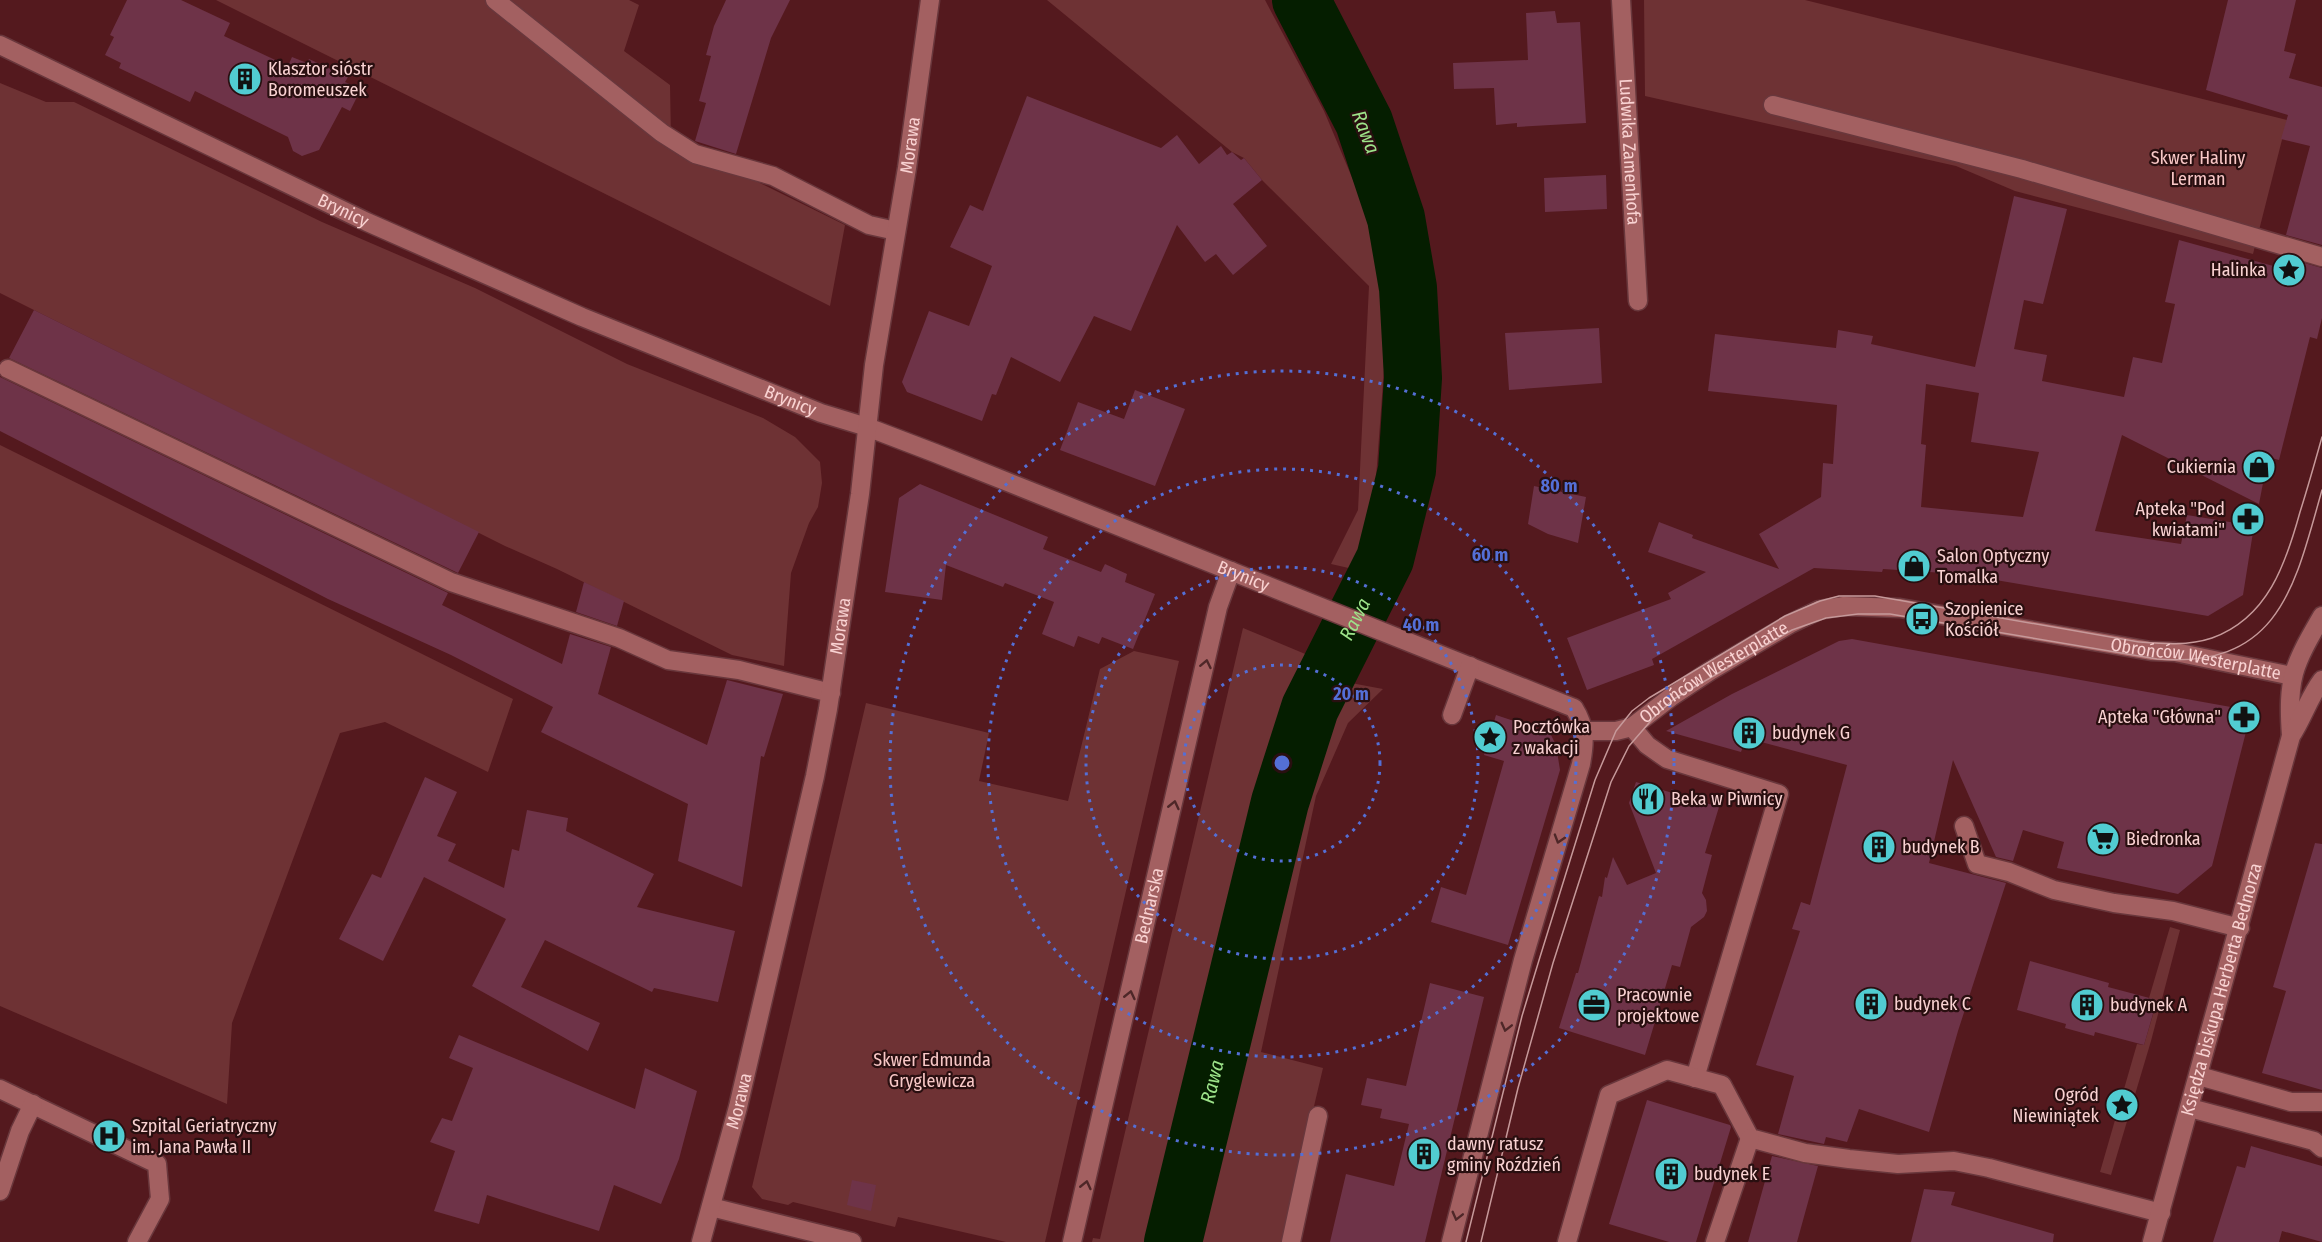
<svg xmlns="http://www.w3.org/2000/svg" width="2322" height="1242" viewBox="0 0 2322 1242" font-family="'Fira Sans Condensed',sans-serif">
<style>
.green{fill:#6e3234}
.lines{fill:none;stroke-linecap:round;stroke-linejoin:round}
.river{stroke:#051e00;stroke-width:58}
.building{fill:#6e3348;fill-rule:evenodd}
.minor-casing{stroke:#69373c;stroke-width:21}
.minor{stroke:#a36061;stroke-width:18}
.tram{stroke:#c6999a;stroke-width:1.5}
.oneway{stroke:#4e2728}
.ring{fill:none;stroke:#546fd6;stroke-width:3;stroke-dasharray:3 6}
.labels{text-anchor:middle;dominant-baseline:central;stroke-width:4.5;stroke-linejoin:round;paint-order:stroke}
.poi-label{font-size:18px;fill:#f9d2d2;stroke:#290f10;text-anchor:start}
.street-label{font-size:18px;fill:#f9d2d2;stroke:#290f10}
.park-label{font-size:18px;fill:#f9c8c7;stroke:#290f10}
.water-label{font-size:20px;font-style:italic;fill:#9de389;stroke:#290f10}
.centre{fill:#546fd6;stroke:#290f10;stroke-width:3}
.ring-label{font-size:18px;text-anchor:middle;font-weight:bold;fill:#546fd6;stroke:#290f10;stroke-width:4.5;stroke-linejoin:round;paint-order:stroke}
</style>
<rect width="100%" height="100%" fill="#54191e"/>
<path class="green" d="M216 0H629L639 5 624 51 670 85 671 139 845 225 830 306Z
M1047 0H1265L1324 111 1364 206 1380 280 1384 369 1374 505 1353 569 1331 564 1358 510 1369 286 1262 180 1244 158 1232 152Z
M1644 0H1805L2287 120 2253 254 2015 191 1956 166 1645 96Z
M0 83 46 102H74L322 222 475 288 627 364 763 418 795 437 820 462 822 483 818 507 809 523 791 573 784 666 732 655 557 569 505 546 0 293Z
M0 445 513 699 488 772 385 722 340 733 232 1023 227 1104 0 1006Z
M1243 628 1310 656 1278 721 1238 875 1151 1242H1092L1093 1238 1100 1239Z
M1134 651 1179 661 1045 1242H1006L898 1217 895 1227 793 1202 788 1205 762 1199 752 1187 866 703 989 733 979 781 1068 801 1100 669Z
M1351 683 1383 689 1348 723 1316 796 1261 1052 1323 1068 1282 1242H1191L1299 798 1318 742Z
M2170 927 2180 930 2151 1041 2111 1175 2100 1172 2137 1044 2144 1045 2157 1001 2149 998Z"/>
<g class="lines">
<path class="river" id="s1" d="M1173 1242 1280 802 1310 708 1385 559 1407 470 1413 378 1408 288 1396 218 1364 122 1301 0"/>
</g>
<path class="building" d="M127 0H181L230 23 224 36 288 66 292 57 307 63 309 59 348 77 345 82 361 89 350 111 342 107 319 150 302 156 293 151 288 137 195 91 190 102 119 68 121 63 105 55 114 37 110 35Z
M726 0H790L771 38 736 154 695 141 706 103 699 101 711 56 706 55 714 26Z
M2228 0H2296L2284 51 2296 54 2289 78 2322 87V245L2286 235 2310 146 2281 139 2288 115 2206 90Z
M1555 11 1557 23 1580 22 1586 123 1517 127V123L1496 125 1494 88 1454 89 1453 63 1528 60 1526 13Z
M1027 96 1161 148 1177 135 1199 164 1221 146 1227 155 1232 152 1241 160 1244 158 1262 180 1233 204 1267 246 1233 275 1216 254 1205 262 1177 225 1131 331 1094 316 1060 382 1011 357 996 395 992 394 982 421 907 392 902 382 929 311 969 326 992 266 950 247 970 205 983 211Z
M1606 175 1607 209 1545 212 1544 178Z
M2014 196 2067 209 2043 304 2024 300 2014 349 2047 355 2042 381 2124 397 2133 357 2162 363 2175 304 2165 302 2179 240 2277 267 2280 256 2322 268V318L2317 339 2310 337 2279 460 2268 457 2259 504 2122 435 2095 531 2181 544 2187 515 2254 526 2243 595 2208 616 1960 574 1883 569 1882 572 1814 568 1652 659 1654 665 1587 690 1567 638 1671 599 1668 593 1706 572 1648 552 1659 522 1693 535 1692 538 1779 569 1759 534 1821 497 1823 463 1833 464 1837 405 1708 391 1715 334 1836 348 1838 330 1873 336 1871 344 1975 367ZM1926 384 1979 393 1971 442 2039 452 2023 517 1921 507 1926 445 1921 444Z
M34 310 479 532 458 573 9 358Z
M1599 328 1602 383 1509 390 1505 333Z
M0 377 448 593 442 605 562 664 570 634 611 647 598 694 707 745 727 680 783 694 764 757 761 756 742 887 678 861 688 804 541 732 553 707 451 655 328 599 0 431Z
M1135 390 1185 409 1155 486 1060 450 1078 402 1124 419Z
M920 484 1048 537 1043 549 1101 572 1105 564 1127 574 1125 582 1155 594 1133 649 1102 637 1099 644 1078 636 1074 647 1042 634 1054 602 1005 583 1003 587 946 565 942 600 885 592 899 498Z
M1534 486 1586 497 1578 543 1548 534 1528 524Z
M584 582 624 601 617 626 576 612Z
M1852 639 2242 709 2249 720 2212 866 2178 894 2057 868 2064 842 2023 830 2013 861 1996 857 1953 760 1929 863 2006 883 1958 1031 1929 1132 1859 1109 1847 1142 1826 1137 1824 1144 1778 1134 1794 1076 1756 1065 1800 931 1792 929 1801 902 1810 905 1847 765 1746 738 1741 752 1666 731 1732 694 1839 641Z
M1496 715 1550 733 1556 745 1560 770 1508 945 1431 922 1441 887 1466 895 1504 761 1484 755Z
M425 777 457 792 437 836 456 844 448 861 504 888 512 849 519 851 527 810 568 818 566 831 654 874 637 907 735 931 718 1002 654 988 652 992 545 940 521 987 600 1023 588 1051 472 986 506 919 424 877 383 961 339 939 372 874 381 878Z
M1636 782 1719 807 1705 853 1712 855 1702 893 1706 900 1707 911 1704 917 1691 927 1680 967 1672 965 1645 1055 1559 1028 1576 973H1578L1599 896 1602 897 1605 877 1607 878 1613 857 1627 885 1656 873 1629 803Z
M2315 843 2322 844V1090L2262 1073 2286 991 2273 987Z
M2030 961 2109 983 2108 987 2157 1000 2144 1045 2095 1032 2094 1036 2065 1028 2066 1024 2017 1010Z
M1430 983 1484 997 1425 1242H1330L1346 1174 1394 1186 1409 1124 1380 1118 1382 1109 1361 1105 1367 1078 1406 1086Z
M459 1035 635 1109 645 1068 697 1091 679 1159 661 1204 614 1185 599 1231 487 1195 479 1224 434 1211 455 1151 430 1142 442 1118 452 1121 473 1068 449 1058Z
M1647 1100 1730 1125 1731 1127 1696 1242H1669L1609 1224Z
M2251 1146 2322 1166V1242L2282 1231 2279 1242H2213L2237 1166 2245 1168Z
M1772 1156 1818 1166 1797 1242H1748Z
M852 1180 876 1185 871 1211 847 1205Z
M1924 1189 1955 1192 1951 1205 2054 1234 2053 1242H1911Z"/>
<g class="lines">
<defs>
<g id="minor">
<path d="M495 0 662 133 695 154 773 176 869 225 896 231"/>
<path id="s2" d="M1621 0 1638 301"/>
<path id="s3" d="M0 45 367 222 582 317 821 413 867 427 935 453 1574 708C1586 727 1585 742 1581 764L1523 960 1451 1242"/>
<path d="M1773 105 2022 169 2322 257"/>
<path d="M8 369 451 582 619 638 668 660 739 670 831 693"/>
<path d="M1452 715 1470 666"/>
<path d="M1632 727 1647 745 1667 759 1779 794 1695 1078"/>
<path id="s4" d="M1585 731H1616L1632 727 1671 697 1710 671 1790 624 1819 610 1844 606 1900 608 2151 651 2175 652 2292 676"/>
<path d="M2291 736C2287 678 2293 666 2322 616"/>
<path d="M1964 826 1977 864 2009 872 2054 890 2114 903 2173 911 2240 928"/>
<path d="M2199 1076 2291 1102H2322"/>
<path d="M0 1089 157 1164 160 1199 137 1242"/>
<path d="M2190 1108 2314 1141 2322 1148"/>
<path d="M0 1191 20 1131 33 1104"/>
<path d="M711 1207 852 1242"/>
<path id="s5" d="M701 1242 738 1107 815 776 828 709 860 494 874 365 907 168 930 0"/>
<path id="s6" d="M1072 1242 1218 607 1231 571"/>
<path d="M1291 1242 1318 1116"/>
<path d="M1567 1242 1609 1095 1667 1070 1722 1085 1750 1138 1805 1153 1849 1159 1898 1164 1954 1161 1989 1168 2161 1213"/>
<path d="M1715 1242 1750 1138"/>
<path id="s7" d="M2152 1242 2291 736C2303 718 2309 697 2322 680"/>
</g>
</defs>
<use href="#minor" class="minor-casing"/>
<use href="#minor" class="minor"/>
<path class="tram" d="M1466 1242 1522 1016 1540 957 1595 780 1616 731 1632 711 1649 698 1785 616 1820 601 1839 596H1875L2139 642C2164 644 2188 646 2212 638 2268 618 2286 563 2300 512 2308 487 2315 462 2322 437
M1481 1242 1518 1088 1553 963 1611 782 1629 746 1655 716 1674 699 1792 630 1826 618 1858 614H1890L2157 659C2280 669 2295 585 2322 490"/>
</g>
<defs><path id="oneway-chevron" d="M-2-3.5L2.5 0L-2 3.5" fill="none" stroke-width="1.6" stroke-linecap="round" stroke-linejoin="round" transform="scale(1.5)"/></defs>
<g class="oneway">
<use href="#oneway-chevron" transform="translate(1206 664) rotate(-78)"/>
<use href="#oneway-chevron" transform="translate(1174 805) rotate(-77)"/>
<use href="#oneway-chevron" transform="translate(1559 839) rotate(107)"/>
<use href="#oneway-chevron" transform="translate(1130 995) rotate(-77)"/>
<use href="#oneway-chevron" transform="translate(1506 1027) rotate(104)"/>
<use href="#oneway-chevron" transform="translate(1086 1185) rotate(-77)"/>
<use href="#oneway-chevron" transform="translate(1457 1216) rotate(104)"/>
</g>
<g class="ring">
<circle cx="1282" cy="763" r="98"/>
<circle cx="1282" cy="763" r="196"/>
<circle cx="1282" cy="763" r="294"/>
<circle cx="1282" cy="763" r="392"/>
</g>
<defs>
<symbol id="building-disc" viewBox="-11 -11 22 22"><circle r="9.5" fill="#51ccd1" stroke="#290f10"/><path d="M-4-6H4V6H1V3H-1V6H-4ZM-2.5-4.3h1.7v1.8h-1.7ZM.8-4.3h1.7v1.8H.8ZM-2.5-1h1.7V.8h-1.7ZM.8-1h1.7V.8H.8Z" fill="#111"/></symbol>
<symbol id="sight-disc" viewBox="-11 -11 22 22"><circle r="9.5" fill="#51ccd1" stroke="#290f10"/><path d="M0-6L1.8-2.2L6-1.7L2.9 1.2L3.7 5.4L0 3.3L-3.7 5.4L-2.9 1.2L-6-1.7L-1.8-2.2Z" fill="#111"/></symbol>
<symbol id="shop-disc" viewBox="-11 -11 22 22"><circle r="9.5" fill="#51ccd1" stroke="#290f10"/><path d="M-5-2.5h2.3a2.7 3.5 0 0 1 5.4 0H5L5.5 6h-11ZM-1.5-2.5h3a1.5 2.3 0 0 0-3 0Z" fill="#111"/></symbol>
<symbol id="pharmacy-disc" viewBox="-11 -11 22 22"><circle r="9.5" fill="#51ccd1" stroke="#290f10"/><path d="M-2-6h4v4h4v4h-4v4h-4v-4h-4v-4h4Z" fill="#111"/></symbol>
<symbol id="bus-disc" viewBox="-11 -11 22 22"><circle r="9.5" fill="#51ccd1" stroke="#290f10"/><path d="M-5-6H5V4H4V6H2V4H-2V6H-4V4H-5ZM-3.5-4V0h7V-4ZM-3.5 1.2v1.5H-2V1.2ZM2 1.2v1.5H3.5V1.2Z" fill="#111"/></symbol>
<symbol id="restaurant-disc" viewBox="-11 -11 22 22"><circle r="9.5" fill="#51ccd1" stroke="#290f10"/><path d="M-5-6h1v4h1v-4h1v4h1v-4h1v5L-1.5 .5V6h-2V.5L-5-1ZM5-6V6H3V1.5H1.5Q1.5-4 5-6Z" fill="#111"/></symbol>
<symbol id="supermarket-disc" viewBox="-11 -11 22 22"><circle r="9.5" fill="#51ccd1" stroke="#290f10"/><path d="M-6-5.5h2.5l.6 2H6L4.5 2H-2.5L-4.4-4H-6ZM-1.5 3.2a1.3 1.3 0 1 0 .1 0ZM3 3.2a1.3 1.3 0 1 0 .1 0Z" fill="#111"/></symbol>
<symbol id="office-disc" viewBox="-11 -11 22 22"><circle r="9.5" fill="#51ccd1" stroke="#290f10"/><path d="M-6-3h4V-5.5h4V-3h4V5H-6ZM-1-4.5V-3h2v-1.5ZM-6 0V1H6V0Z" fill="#111"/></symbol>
<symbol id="hospital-disc" viewBox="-11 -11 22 22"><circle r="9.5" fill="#51ccd1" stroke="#290f10"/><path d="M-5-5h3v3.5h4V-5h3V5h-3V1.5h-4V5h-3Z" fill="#111"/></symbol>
</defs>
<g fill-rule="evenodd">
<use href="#building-disc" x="226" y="60" width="38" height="38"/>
<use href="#sight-disc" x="2270" y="251" width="38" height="38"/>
<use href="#shop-disc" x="2240" y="448" width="38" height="38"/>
<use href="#pharmacy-disc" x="2229" y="500" width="38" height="38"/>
<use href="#shop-disc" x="1895" y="547" width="38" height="38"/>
<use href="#bus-disc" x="1903" y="600" width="38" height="38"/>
<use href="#pharmacy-disc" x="2225" y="698" width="38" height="38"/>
<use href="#building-disc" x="1730" y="714" width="38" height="38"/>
<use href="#sight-disc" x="1471" y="718" width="38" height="38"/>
<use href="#restaurant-disc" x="1629" y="780" width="38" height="38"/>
<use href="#supermarket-disc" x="2084" y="820" width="38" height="38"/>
<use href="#building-disc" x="1860" y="828" width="38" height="38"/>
<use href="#building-disc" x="1852" y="985" width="38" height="38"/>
<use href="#office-disc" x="1575" y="986" width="38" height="38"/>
<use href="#building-disc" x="2068" y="986" width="38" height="38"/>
<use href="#sight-disc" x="2103" y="1086" width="38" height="38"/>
<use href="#hospital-disc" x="90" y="1117" width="38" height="38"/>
<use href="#building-disc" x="1405" y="1135" width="38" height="38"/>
<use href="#building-disc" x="1652" y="1155" width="38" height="38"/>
</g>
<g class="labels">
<g class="poi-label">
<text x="268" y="69">Klasztor sióstr<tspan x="268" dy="21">Boromeuszek</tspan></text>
<text x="2266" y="270" text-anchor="end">Halinka</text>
<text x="2236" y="467" text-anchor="end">Cukiernia</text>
<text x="2225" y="509" text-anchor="end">Apteka "Pod<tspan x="2225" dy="21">kwiatami"</tspan></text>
<text x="1937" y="556">Salon Optyczny<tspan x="1937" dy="21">Tomalka</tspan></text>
<text x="1945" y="609">Szopienice<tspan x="1945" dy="21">Kościół</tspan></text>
<text x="2221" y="717" text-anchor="end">Apteka "Główna"</text>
<text x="1513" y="727">Pocztówka<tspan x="1513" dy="21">z wakacji</tspan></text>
<text x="1772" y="733">budynek G</text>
<text x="1671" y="799">Beka w Piwnicy</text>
<text x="2126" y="839">Biedronka</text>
<text x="1902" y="847">budynek B</text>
<text x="1617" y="995">Pracownie<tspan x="1617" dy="21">projektowe</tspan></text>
<text x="1894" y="1004">budynek C</text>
<text x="2110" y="1005">budynek A</text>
<text x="2099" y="1095" text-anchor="end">Ogród<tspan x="2099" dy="21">Niewiniątek</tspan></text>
<text x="132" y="1126">Szpital Geriatryczny<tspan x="132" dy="21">im. Jana Pawła II</tspan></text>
<text x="1447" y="1144">dawny ratusz<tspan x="1447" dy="21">gminy Roździeń</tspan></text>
<text x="1694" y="1174">budynek E</text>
</g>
<g class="street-label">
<text stroke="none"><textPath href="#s5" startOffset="1118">Morawa</textPath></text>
<text stroke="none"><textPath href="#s2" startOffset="152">Ludwika Zamenhofa</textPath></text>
<text stroke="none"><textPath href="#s3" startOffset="381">Brynicy</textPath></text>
<text stroke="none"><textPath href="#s3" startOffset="867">Brynicy</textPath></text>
<text stroke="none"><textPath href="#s3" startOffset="1353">Brynicy</textPath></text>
<text stroke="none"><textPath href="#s5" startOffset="632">Morawa</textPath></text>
<text stroke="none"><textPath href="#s4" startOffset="650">Obrońców Westerplatte</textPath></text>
<text stroke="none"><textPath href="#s4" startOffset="146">Obrońców Westerplatte</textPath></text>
<text stroke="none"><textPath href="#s6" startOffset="345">Bednarska</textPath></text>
<text stroke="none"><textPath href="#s7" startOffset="262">Księdza biskupa Herberta Bednorza</textPath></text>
<text stroke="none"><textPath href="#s5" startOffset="146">Morawa</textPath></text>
</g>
<g class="park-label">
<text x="2198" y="158">Skwer Haliny<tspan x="2198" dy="21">Lerman</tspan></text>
<text x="932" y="1060">Skwer Edmunda<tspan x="932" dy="21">Gryglewicza</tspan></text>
</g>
<g class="water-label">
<text transform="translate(1366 132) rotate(69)">Rawa</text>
<text stroke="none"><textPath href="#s1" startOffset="651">Rawa</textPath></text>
<text stroke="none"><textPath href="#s1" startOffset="165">Rawa</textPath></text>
</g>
</g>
<circle cx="1282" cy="763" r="9" class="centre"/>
<g class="ring-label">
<text x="1559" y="492">80 m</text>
<text x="1490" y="561">60 m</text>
<text x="1421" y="631">40 m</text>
<text x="1351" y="700">20 m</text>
</g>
</svg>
